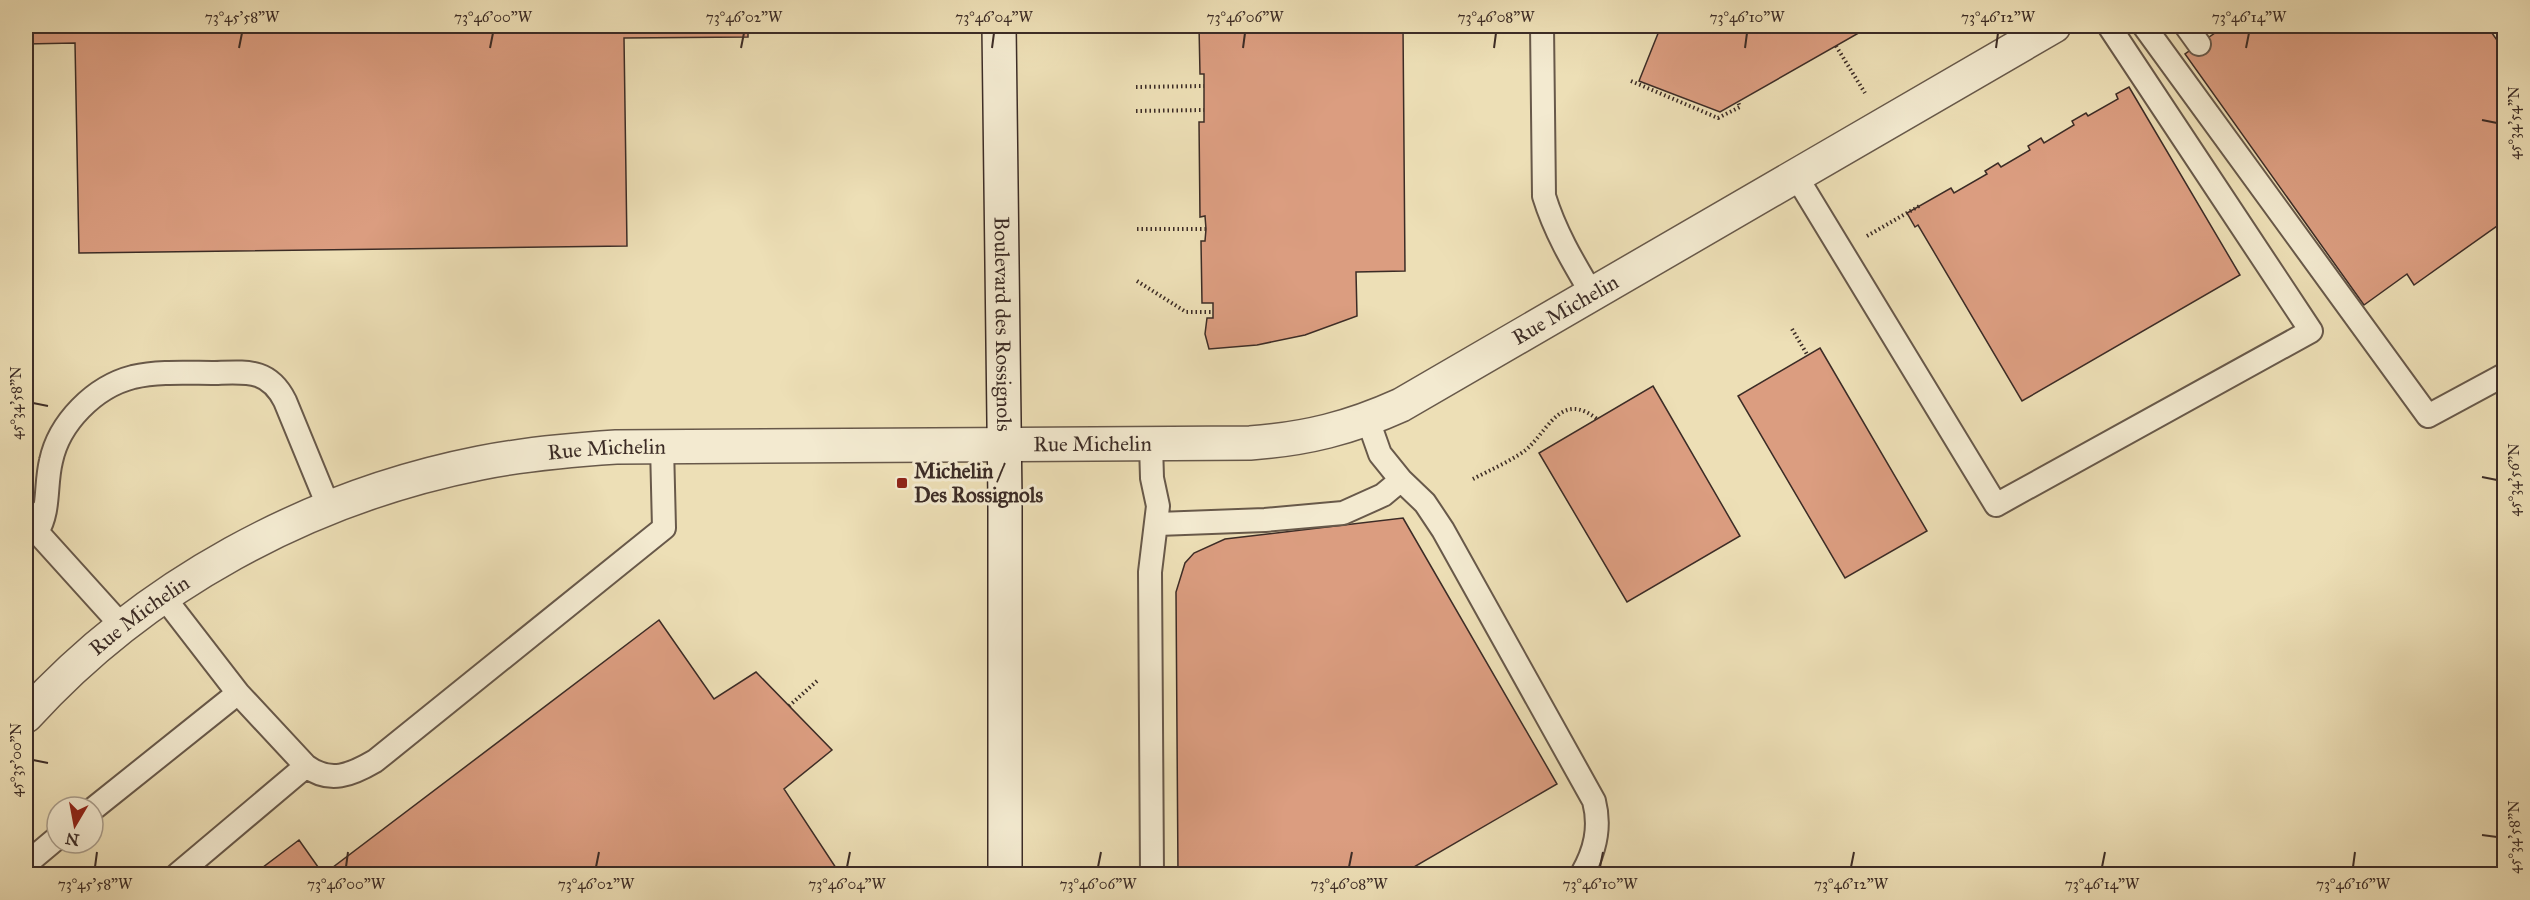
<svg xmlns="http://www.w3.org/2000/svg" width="2530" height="900" viewBox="0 0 2530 900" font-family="'IM FELL Great Primer',serif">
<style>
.building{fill:#db9d80;stroke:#3c2c26;stroke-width:1.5}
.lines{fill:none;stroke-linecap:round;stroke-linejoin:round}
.lane-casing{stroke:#68594a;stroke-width:26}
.street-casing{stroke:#68594a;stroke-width:36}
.secondary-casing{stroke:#3c2c26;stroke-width:36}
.path{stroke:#3c2c26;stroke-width:4;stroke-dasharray:1.5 3;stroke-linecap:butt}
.lane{stroke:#f3ead0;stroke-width:22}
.street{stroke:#f3ead0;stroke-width:33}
.secondary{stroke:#f3ead0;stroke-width:33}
.ticks{fill:none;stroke:#3c2c26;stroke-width:2}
.poi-dot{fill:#8f2418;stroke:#f3ead0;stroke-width:2}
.labels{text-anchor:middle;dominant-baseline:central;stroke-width:6;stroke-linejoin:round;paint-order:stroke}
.street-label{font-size:21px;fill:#3c2c26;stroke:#f3ead0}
.poi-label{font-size:21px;font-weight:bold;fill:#3c2c26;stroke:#f3ead0;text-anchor:start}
.neatline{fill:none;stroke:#3c2c26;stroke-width:2}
.ticks-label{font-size:15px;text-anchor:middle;fill:#3c2c26}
</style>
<rect width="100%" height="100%" fill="#eddfb6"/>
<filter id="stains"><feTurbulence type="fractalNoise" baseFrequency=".00333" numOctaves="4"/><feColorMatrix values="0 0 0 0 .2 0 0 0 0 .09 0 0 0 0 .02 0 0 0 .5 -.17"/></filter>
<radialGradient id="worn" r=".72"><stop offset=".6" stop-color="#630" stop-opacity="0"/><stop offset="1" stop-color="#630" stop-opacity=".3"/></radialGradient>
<path class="building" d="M26 26H748V37L624 38 627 246 79 253 75 43 26 44Z
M1199 26H1403L1405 271 1356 272 1357 316 1305 335 1257 345 1209 349 1205 334 1207 318H1213V303H1202L1201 241H1205L1206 229 1205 216 1200 217 1199 122H1204V74H1200Z
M1661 26H1871L1720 112 1639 81Z
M2225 26H2487L2504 50V221L2414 285 2407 274 2364 305 2185 54Z
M2129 87 2240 275 2022 401 1918 225 1915 227 1907 213 1951 188 1954 193 1987 174 1985 171 1998 163 2001 167 2030 150 2028 146 2041 138 2044 143 2074 125 2072 121 2086 113 2088 116 2118 99 2116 94Z
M1820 348 1927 531 1845 578 1738 396Z
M1653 386 1740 536 1627 602 1539 453Z
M1403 518 1557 784 1402 874H1178L1176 592 1185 563 1194 553 1225 539Z
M659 620 714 699 756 672 832 750 784 789 840 874H324Z
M299 840 323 874H254Z"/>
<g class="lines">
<defs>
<path id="lane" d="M1542 26 1544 196C1555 232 1573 262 1592 294
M2144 26 2428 416 2504 375
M2186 26 2199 44
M1796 176 1996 505 2311 331 2109 26
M1151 444 1152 478 1158 506 1150 572 1152 874
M1401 480 1425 503 1443 530 1594 801C1601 828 1595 851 1582 874
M26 510 28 522 122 626
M1158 524 1265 520 1343 513 1383 495 1401 480 1380 454 1368 420
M37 532C50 511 45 485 51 461 59 423 94 387 133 377 159 371 188 373 215 373 248 372 269 369 285 401L329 508
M306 766C330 784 351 775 375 761L664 528 662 446
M93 809 238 693 163 596
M26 864 57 838
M178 874 306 766 238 693"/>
<g id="street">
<path id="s1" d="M26 716C144 586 308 497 480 463 525 454 570 450 616 447L1250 443C1306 439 1350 428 1401 405L2054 26"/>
</g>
<g id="secondary">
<path id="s2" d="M999 26 1005 500V874"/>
</g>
</defs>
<use href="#lane" class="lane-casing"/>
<use href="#street" class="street-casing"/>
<use href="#secondary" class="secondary-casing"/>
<path class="path" d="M1836 46 1865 93
M1631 81 1718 118 1740 107 1738 102
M1136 87 1204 86
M1136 111 1204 110
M1137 229H1206
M1867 236 1921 205
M1137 281 1186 312H1212
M1792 329 1808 356
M1473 479C1488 471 1520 457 1530 446 1550 426 1563 392 1597 419
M789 706 817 681"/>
<use href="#lane" class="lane"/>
<use href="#street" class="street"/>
<use href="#secondary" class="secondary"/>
</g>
<path class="ticks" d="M239 48 242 33M490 48 493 33M741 48 744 33M992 48 994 33M1243 48 1245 33M1494 48 1496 33M1745 48 1747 33M1996 48 1998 33M2246 48 2249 33M2482 120 2497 123M33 403 48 406M2482 477 2497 480M33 760 48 763M2482 835 2497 837M95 867 97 852M346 867 348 852M596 867 599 852M847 867 850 852M1098 867 1101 852M1349 867 1352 852M1600 867 1603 852M1851 867 1854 852M2102 867 2105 852M2353 867 2355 852"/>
<rect class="poi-dot" x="896" y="477" width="12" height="12" rx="3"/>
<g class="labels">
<g class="street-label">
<text stroke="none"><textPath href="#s1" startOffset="1646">Rue Michelin</textPath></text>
<text stroke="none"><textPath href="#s2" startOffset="298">Boulevard des Rossignols</textPath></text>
<text stroke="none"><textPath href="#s1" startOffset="1142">Rue Michelin</textPath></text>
<text stroke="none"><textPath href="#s1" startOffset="656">Rue Michelin</textPath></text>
<text stroke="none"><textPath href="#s1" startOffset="152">Rue Michelin</textPath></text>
</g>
<g class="poi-label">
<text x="914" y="471">Michelin /<tspan x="914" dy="24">Des Rossignols</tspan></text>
</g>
</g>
<rect width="2530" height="900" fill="none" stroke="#eddfb6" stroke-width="66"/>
<g transform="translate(75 825) rotate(190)"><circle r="28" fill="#f3ead0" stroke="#aa9e8c" stroke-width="1.5"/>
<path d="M0-4.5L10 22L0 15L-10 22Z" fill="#8f2418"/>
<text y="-9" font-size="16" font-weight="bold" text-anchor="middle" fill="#3c2c26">N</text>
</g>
<rect x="33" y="33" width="2464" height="834" class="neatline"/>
<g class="ticks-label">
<text x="242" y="22">73°45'58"W</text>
<text x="493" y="22">73°46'00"W</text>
<text x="744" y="22">73°46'02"W</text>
<text x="994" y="22">73°46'04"W</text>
<text x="1245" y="22">73°46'06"W</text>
<text x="1496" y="22">73°46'08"W</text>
<text x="1747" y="22">73°46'10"W</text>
<text x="1998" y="22">73°46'12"W</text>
<text x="2249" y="22">73°46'14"W</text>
<text transform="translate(2514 123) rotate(-90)" y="5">45°34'54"N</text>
<text transform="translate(16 403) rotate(-90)" y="5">45°34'58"N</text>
<text transform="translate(2514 480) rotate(-90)" y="5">45°34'56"N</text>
<text transform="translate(16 760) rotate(-90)" y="5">45°35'00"N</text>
<text transform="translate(2514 837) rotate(-90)" y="5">45°34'58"N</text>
<text x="95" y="889">73°45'58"W</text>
<text x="346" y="889">73°46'00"W</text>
<text x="596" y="889">73°46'02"W</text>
<text x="847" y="889">73°46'04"W</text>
<text x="1098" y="889">73°46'06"W</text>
<text x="1349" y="889">73°46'08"W</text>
<text x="1600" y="889">73°46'10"W</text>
<text x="1851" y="889">73°46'12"W</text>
<text x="2102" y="889">73°46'14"W</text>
<text x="2353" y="889">73°46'16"W</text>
</g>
<rect width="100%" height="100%" filter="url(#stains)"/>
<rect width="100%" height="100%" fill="url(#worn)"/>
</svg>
